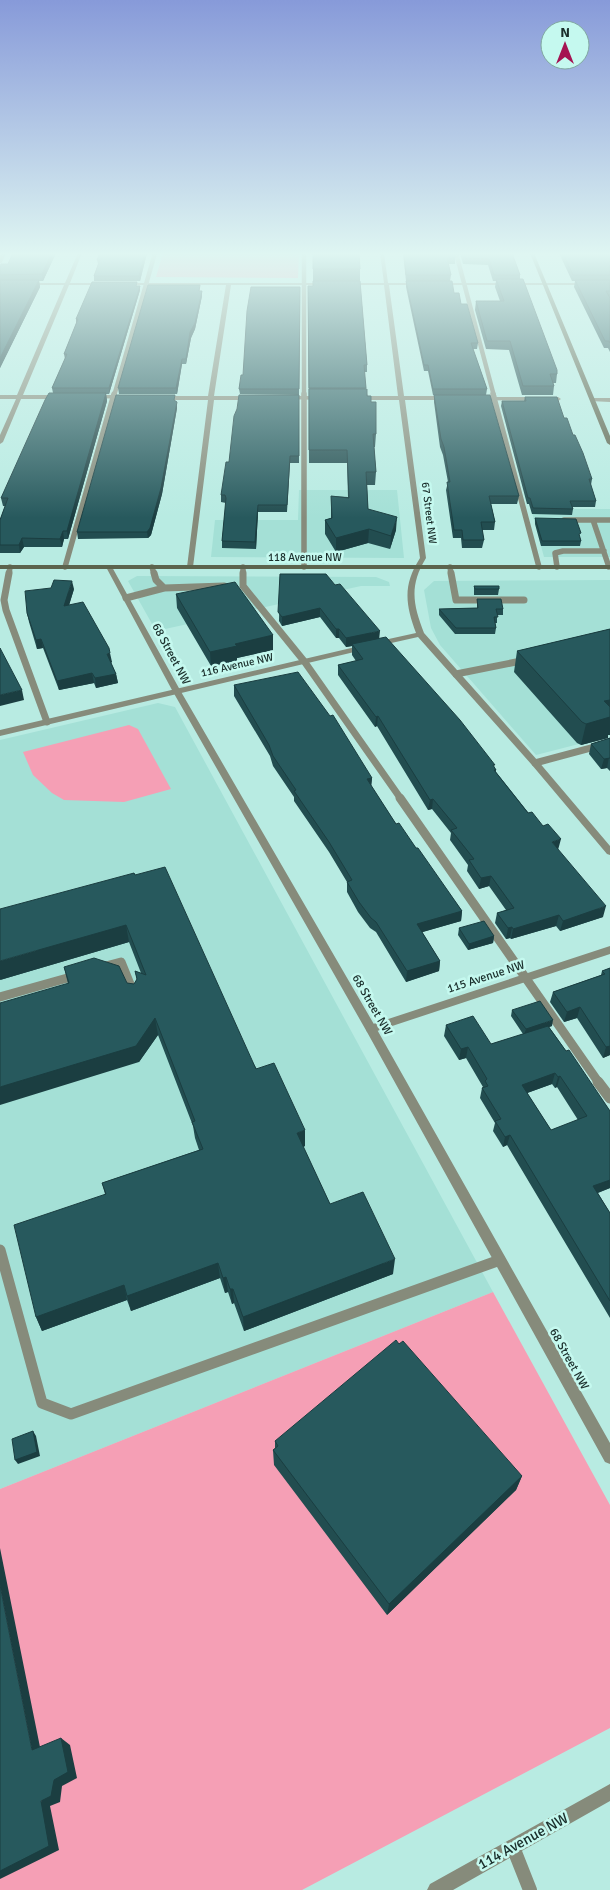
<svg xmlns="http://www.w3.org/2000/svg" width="610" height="1890" viewBox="0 0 610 1890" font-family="Signika,sans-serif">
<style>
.built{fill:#a4e0d6}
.green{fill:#f59fb5}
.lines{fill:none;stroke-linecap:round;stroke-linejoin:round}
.service-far5{stroke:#868b7b;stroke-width:4.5}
.service-far4{stroke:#868b7b;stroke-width:5.5}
.service-far3{stroke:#868b7b;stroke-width:7}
.service-far2{stroke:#868b7b;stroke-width:9}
.service-far1{stroke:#868b7b;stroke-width:11}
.service{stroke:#868b7b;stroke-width:14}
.minor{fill:#868b7b;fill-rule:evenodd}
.tertiary{fill:#868b7b;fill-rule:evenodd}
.secondary{fill:#5c634d;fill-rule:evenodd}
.wall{fill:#224d50;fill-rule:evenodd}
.shaded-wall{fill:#1b3e41}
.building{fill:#27595d;stroke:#1b3e41;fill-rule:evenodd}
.labels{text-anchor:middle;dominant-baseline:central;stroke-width:5;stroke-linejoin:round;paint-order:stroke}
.far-street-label{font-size:11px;fill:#1a2e2b;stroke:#c5f9ef}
.street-label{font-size:12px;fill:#1a2e2b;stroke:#c5f9ef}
.near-street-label{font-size:15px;fill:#1a2e2b;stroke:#c5f9ef}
</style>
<rect width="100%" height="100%" fill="#b8ebe2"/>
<path class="built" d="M299 490H397L404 558 211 557 215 520H298Z
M531 509H610V557H544Z
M137 576 376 577 389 582 390 586H361L156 631 128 581Z
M610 580V736L536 755 440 645 431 628 424 590 434 581Z
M158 703 175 707 493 1292 0 1489V740Z"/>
<path class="green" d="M163 253H299L298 278 156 277Z
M129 725 138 729 171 789 124 802 64 800 52 793 33 775 23 752Z
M493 1292 610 1505V1728L302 1890H0V1489Z"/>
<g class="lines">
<path class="service-far5" d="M304 253V396
M456 253 494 396
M0 261 4 253
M114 396 155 253"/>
<path class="service-far4" d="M304 394V567
M493 394 539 567
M564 520H610
M593 520 609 567
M65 567 114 394
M152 567 154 574
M243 567V574
M450 567 451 574
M557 567 555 553 563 551H604
M9 574 10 567"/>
<path class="service-far3" d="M9 573 4 600 6 610 47 722
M154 573 156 580 164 588
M243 573V586L304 661 401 799
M451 573 456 600H524
M126 598 164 588 224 586
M456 674 526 660
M535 763 610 743"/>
<path class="service-far2" d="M400 798 599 1083
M102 967 121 962 134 994
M0 997 78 975"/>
<path class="service-far1" d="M598 1082 610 1098
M0 1250 42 1403 71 1414 500 1260"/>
<path class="service" d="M513 1847 530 1890"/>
<path class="minor" d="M78 253H82L70 283H104L106 284 104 285H69L23 395H59L62 397 59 399H21L3 442 0 444V435L16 399H0V395H17L64 285H0V283H65Z
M380 253H384L388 283H419L421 284 419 285H389L404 396H446L449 398 446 400H405L426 558C409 586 413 604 424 633L538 761 610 846V855L607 854 532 765 418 637 378 646 374 644 375 642 416 633C405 603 403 585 420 558L399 400H358L355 398 358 396H398L384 285H348L346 284 348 283H384Z
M123 283H326L328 284 326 285H231L214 396H251L254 398 251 400H214L193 567 190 569 187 567 208 400H163L160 398 163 396H208L226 285H121Z
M438 283H610V285H436Z
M93 395H129L132 397 129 399 91 398 90 397Z
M286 396H321L324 398 321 400 284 399 283 398Z
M478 397H558L561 399 558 401 476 400 475 399Z
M592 398H610V402L590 401V399Z
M364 645H367V649L0 736V730Z
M610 946V954L371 1033 367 1032 366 1029 367 1026Z
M610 1784V1801L453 1890H427L430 1884Z"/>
<path class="tertiary" d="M109 565 112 567 180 690 375 1026 610 1443V1464L605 1462 367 1032 172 690 106 567Z"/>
<path class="secondary" d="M530 253H534L610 436V445L607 443Z
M0 565H610V569H0Z"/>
</g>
<path class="wall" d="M56 253 43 281H39L40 287 0 368V266Z
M100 253H147L140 281H94V276L98 264 97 260Z
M313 253 360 269V281L367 365V372H364L366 389 376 434 375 447H374L376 472 375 485H367L368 509 396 530 390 549 368 543 336 552 325 534V520L331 518V496L348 497 347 463H309L308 286H313Z
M403 253H454L455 258V264H448L451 275 450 281H406Z
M460 253H512L520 275V279L557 374 556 383H553L554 386 553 395H522L509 350 486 349 475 310 476 301H500L495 287 496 281H493L488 265 463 264Z
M559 253H610V352L608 348H604L574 287 575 281H572Z
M406 281 461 304 478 343 477 349H473L487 389 486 395 519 496 517 504H491L495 522 494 530H482L484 540 482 548H462L461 538H453L446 490 448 482 443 455 440 447 434 402V395H433L428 371H424L406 287Z
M138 286H140V290L109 394H106L107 401 68 539H64L62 547H24L20 553H0V520L5 506H3L1 498 53 393 52 388 65 359 64 354 76 324V319Z
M300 287 299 395 240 394 239 389 243 375Z
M201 291H202V296L195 329 191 338 186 364H182L177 394H119L118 388Z
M299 395V463H290L287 512H258L256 549 222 548V541L226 503 221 502V495L229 462Z
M525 397 564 418 592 479 591 485 596 501 595 507H572L573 509 572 515 532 514 529 504H527L501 406 502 401H524Z
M175 401 177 408 162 494 151 535 148 538 78 539 77 532Z
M535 518 580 538 581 541 580 546H541L535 524Z
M280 574 379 638 494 767 496 770V772L558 850 603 917 560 931 556 926 511 939 510 938 506 939 495 923 497 913 506 910 489 886 479 889 467 871 468 865 450 840 451 833 432 809 428 810 377 726 375 727 338 675V665L356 661 352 655V646L346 647 339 638H336L320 617 282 626 279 621Z
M474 586 499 589 498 595H474Z
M74 589 69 605 112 662 111 663 116 674 118 683 96 688 94 683 59 690 43 648 37 649 29 622 27 613Z
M176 594 273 635V650L237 658V661L211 666 177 608Z
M477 599 503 609V615H497V623H495L496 628 495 634H455L439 615V609L477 608Z
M610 629V735H608V738L581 745 577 743 514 672 517 651Z
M234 685 372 778 371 786 396 824 416 848 462 911 461 921 422 932 440 961 439 971 406 982 376 932 370 928 358 912 347 892V882L329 852 294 801V797L273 766 270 756 234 696Z
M610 738V771L607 768 601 769 589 754 591 744Z
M134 873 305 1146 303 1147 330 1204 393 1274 244 1331 234 1303 232 1304 228 1292 225 1293 220 1278 131 1311 127 1300 42 1331 36 1317 105 1194 102 1183 199 1150 195 1138 193 1126 158 1035 139 1062 68 984 64 967 127 983 134 984 137 980 135 971 141 973 129 942 0 980Z
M459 928 494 936 493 943 468 950 458 935Z
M610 968V1055L603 1058 577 1018 564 1022 550 1002 553 992 601 975 602 971Z
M512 1010 552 1026 549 1027 566 1051 610 1111V1188L598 1193 610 1213V1318L507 1145 503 1147 493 1131 495 1123 480 1098 482 1088 483 1087 466 1058 459 1060 444 1036 446 1025 491 1044 523 1034 511 1016ZM552 1084 555 1088 557 1087 578 1120 551 1130 527 1093Z
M275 1441 522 1476 516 1490 387 1615 274 1465 273 1450 275 1449Z"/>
<path class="shaded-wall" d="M52 253H56L43 281 42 274Z
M145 253H147L140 281 139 276Z
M39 280 40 287 0 368V358Z
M140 286V290L109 394V388Z
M202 291V296L195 329 191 338 186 364V359L190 332Z
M182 359V364L177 394 176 388Z
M106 393 107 401 68 539 67 531Z
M177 402V408L162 494 151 535 148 538 147 532Z
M258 505V512L256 549 255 542Z
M397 517 396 530 390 549 391 536Z
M369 529 368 543 336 552V538Z
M63 531 64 539 62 547 60 539Z
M22 538 24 547 20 553 19 545Z
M72 581 74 589 66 615 64 606Z
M320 608V617L282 626V617Z
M336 629H339V638H336Z
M380 631 379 640 352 644V646L346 647V638Z
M273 635V650L237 658V661L211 666 210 652 235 644Z
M41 639 43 648 37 649 36 640Z
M110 653 112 662 108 663 107 654Z
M92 673 94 683 59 690 57 681Z
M116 674 118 683 96 688 95 678Z
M22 690 24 700 0 706V695Z
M610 700V735H608V738L581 745 586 724 604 701Z
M378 716 377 726 375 727 376 717Z
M609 757 607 768 601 769 604 759Z
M372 778 371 788 367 779Z
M433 799 432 809 428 810 430 800Z
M561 839 558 850 552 842Z
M491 876 489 886 479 889 481 878Z
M606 906 603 917 560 931 563 921Z
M462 911 461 921 416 934 417 924Z
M559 915 556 926 511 939 513 929Z
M126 925 129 942 0 980V961Z
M512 927 510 938 506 939 508 928Z
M494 936 493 943 468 950 469 944Z
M440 961 439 971 406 982 407 971Z
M580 1007 577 1018 564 1022 567 1012Z
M155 1018 158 1035 139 1062 0 1105V1087Z
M553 1020 552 1026 524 1035 526 1029Z
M610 1046V1055L603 1058 606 1047Z
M468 1047 466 1058 459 1060 461 1049Z
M555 1073 552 1084 519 1096 522 1085Z
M560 1076 557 1087 555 1088 558 1077Z
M305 1130V1146L297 1149V1133Z
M510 1135 507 1145 503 1147 505 1137Z
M610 1180V1188L589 1196 593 1186Z
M395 1259 393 1274 244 1331 243 1317Z
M218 1263 220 1278 131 1311 127 1296Z
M226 1277 228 1292 225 1293 223 1278Z
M124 1285 127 1300 42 1331 36 1317Z
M230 1289H233L234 1303 232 1304Z
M33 1431 36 1436 40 1456 18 1464 15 1460Z
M522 1476 516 1490 387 1615 389 1604Z
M0 1548 42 1757 32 1750 0 1585Z
M61 1738 70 1745 77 1778 62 1786 60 1802 50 1806 59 1850 0 1879V1871L54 1780Z"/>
<path class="building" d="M13 253H52L42 274 0 275V266L1 264H8Z
M100 253H145L139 276H94L100 260H97Z
M313 253H359L360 269H313Z
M404 253H454L455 258H447L451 275H406Z
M463 253H512L520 275H494L489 259 464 258Z
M563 253H610V275H573Z
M496 279H523L557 370V374H550L554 386H523L510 341H487L476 301H504Z
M0 280H39L0 358Z
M575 280H610V291H606L610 298V343L609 341H605Z
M313 281H360L367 365H364L366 388H309L308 286H313Z
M406 281H452L454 293H459L461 304H467L478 343H471L487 389H433L428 365H424Z
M92 282H137L136 286H140L109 388H52L67 354H64L78 319H76Z
M148 285H200L199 291H202L195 323 190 332 186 359H182L176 388H118Z
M251 287H300L299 389H239L241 375H243L247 311Z
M309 389H367V396H371V402H376V434H373L376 472H366L368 509 397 517 391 536 369 529 336 538 325 520 332 518 331 496 349 498 347 450H309Z
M49 393H106L67 531H63L60 539 22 538 19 545H0V520L8 498H1L45 400Z
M116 395H175L174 400 177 402 161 488 150 528 147 532H77Z
M239 395H299V456H290L287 505H258L255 542 222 541 226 498 225 495H221L226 462H229L234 416 237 409Z
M434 395H490L519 496H489L495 522H481L484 540H463L462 530H454L447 482H450L444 447 441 439Z
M525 397H557L564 418H567L573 435H575L583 453 592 479H589L596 501H570L573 509 533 508 530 498H528L502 401H526Z
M535 518 576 519 581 533 579 534 581 541H542Z
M280 574H326L335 585 340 584 380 631 346 638 339 629H336L320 608 282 617 278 612Z
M54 580 72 581 64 606 83 602 109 648 110 653 107 654 116 674 95 678 92 673 57 681 41 639 36 640 27 613 25 591 51 588Z
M235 582 273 635 235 644 237 646 210 652 176 594Z
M474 586H499V589H475Z
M477 599H501L503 609H496L498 617H494L496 628H456L439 609 478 608Z
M610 629V700L604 701 610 707V717L586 724 582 722 517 651Z
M386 637 460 720 495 765H493L496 770H494L528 813 532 812 543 826 548 824 561 839 552 842 606 906 563 921 559 915 513 929 512 927 508 928 497 913 514 908 491 876 481 878 469 860 474 859 451 830 457 828 433 799 430 800 378 716 376 717 338 665 363 659 352 644Z
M0 648 22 690 0 695Z
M298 672 330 716 333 715 372 778 367 779 396 824 399 823 416 848H418L462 911 417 924 440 961 407 971 376 922 371 918 359 902 347 882 352 880 329 842 294 791 296 790 273 756 269 745 234 685Z
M610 738V758L604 759 591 744Z
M165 867 256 1069 274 1063 305 1130 297 1133 330 1204 363 1192 395 1259 243 1317 233 1289H230L226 1277 223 1278 218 1263 127 1296 124 1285 36 1317 14 1225 106 1194 102 1183 203 1149 192 1122 195 1121 155 1018 136 1046 0 1087V1003L69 983 64 967 94 958 119 966 127 983 134 984 137 979 135 971 146 975 126 925 0 961V909L134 873 135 875Z
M484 921 494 936 469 944 459 928Z
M610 968V1046L606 1047 580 1007 567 1012 553 992 605 974 602 971Z
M540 1001 553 1020 526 1029 512 1010Z
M473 1016 491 1044 548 1026 566 1051 569 1050 610 1111V1180L593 1186 610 1213V1301L510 1135 505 1137 495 1121 501 1119 482 1088 488 1086 485 1081 487 1079 468 1047 461 1049 446 1025ZM555 1073 558 1077 560 1076 587 1116 551 1130 522 1085Z
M396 1340 399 1344 403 1341 522 1476 389 1604 273 1450 278 1446 275 1441Z
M33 1431 37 1452 15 1460 12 1439Z
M0 1585 32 1750 61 1738 68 1772 54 1780 51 1796 41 1801 49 1846 0 1871Z"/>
<linearGradient id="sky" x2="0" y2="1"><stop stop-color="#879ad9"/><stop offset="0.49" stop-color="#dff6f2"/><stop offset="1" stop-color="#dff6f2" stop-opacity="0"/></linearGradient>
<rect width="610" height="518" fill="url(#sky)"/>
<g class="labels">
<g class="far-street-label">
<text transform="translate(429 513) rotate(83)">67 Street NW</text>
<text x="305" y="557">118 Avenue NW</text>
<text transform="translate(237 665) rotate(-13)">116 Avenue NW</text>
</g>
<g class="street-label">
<text transform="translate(171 654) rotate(62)">68 Street NW</text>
<text transform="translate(486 977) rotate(-18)">115 Avenue NW</text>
<text transform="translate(372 1005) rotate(60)">68 Street NW</text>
<text transform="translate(569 1359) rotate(61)">68 Street NW</text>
</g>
<g class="near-street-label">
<text transform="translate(523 1841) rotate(-29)">114 Avenue NW</text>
</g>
</g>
<g transform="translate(565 45)"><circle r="24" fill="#c5f9ef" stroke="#81a8a1"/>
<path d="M0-4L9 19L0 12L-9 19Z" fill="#a51352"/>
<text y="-8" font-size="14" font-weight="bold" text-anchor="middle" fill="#1a2e2b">N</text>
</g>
</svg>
